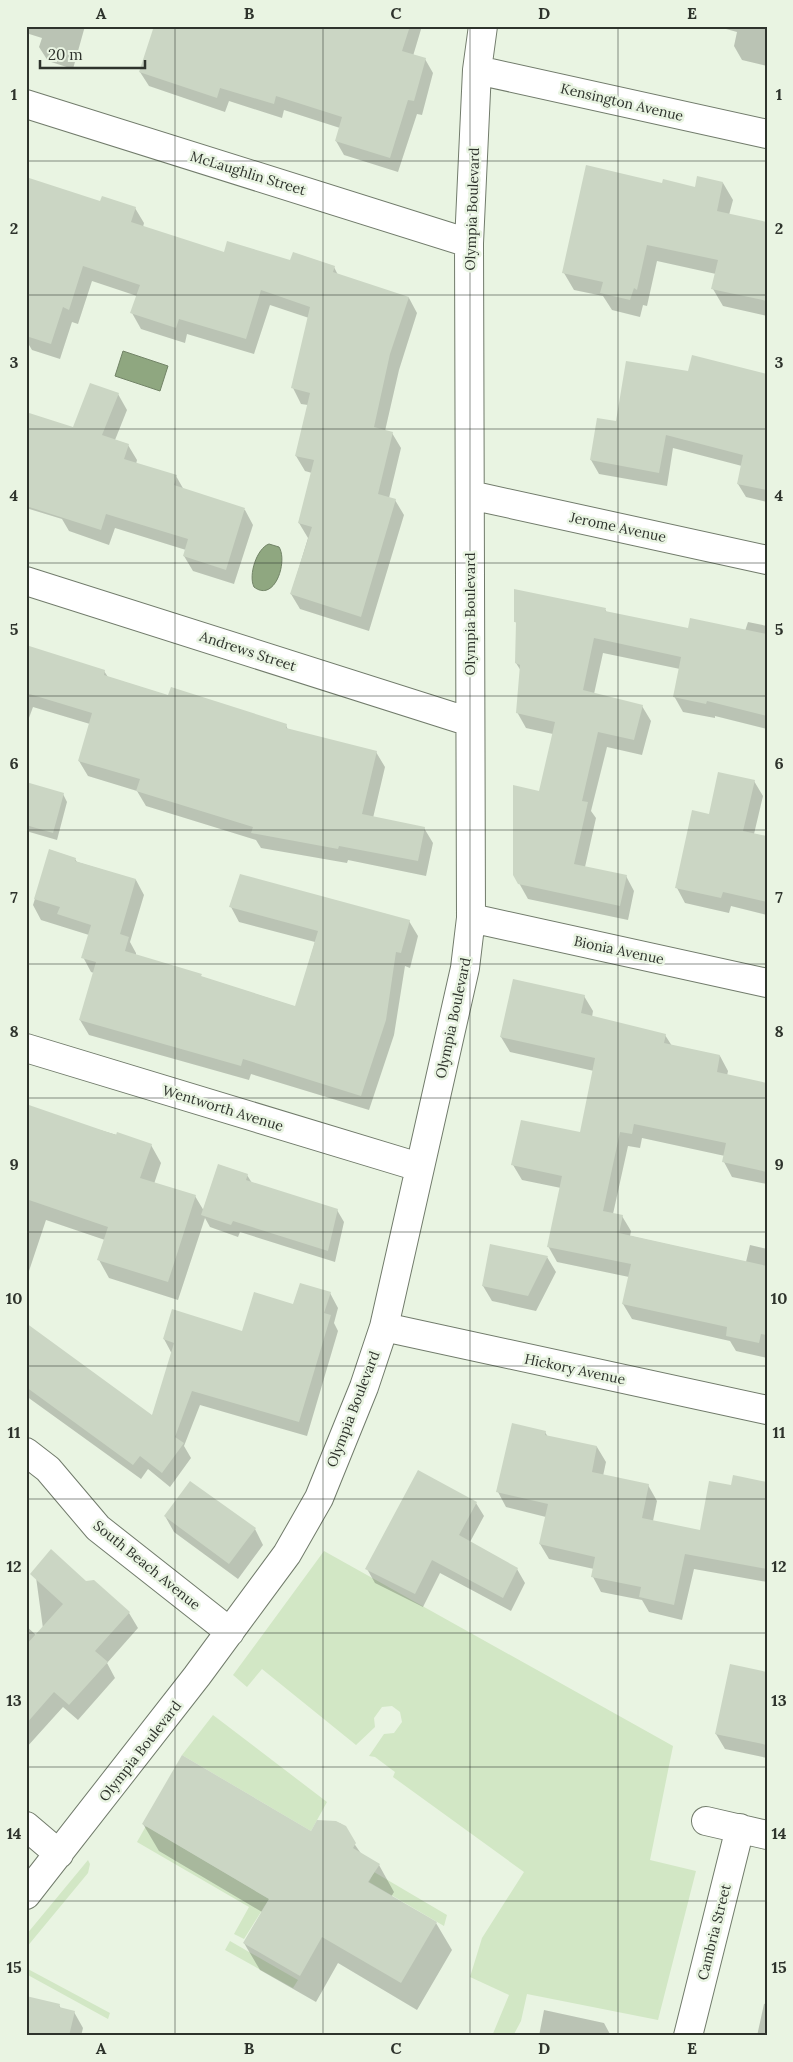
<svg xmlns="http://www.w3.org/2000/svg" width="793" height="2062" viewBox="0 0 793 2062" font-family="Lora,serif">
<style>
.green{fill:#d2e7c5}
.water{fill:#8fa780;stroke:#728467}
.shadow{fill:#0003}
.building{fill:#cbd6c4}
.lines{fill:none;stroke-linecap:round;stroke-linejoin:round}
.minor-casing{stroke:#717b6b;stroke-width:30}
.minor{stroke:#fff;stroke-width:28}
.grid{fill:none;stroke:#2e332c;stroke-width:1;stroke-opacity:0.55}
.labels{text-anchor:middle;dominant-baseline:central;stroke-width:5;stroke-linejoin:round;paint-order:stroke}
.street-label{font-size:14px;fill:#2e332c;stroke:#e9f4e2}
.neatline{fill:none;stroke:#2e332c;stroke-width:2}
.grid-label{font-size:16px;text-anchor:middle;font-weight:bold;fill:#2e332c}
</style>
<rect width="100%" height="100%" fill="#e9f4e2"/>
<path class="green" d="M324 1551 673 1746 650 1860 696 1871 658 2020 527 1994 521 2021 513 2036H492L509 1995 470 1977 482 1938 524 1872 393 1777 395 1772 375 1757 369 1756 384 1734 394 1733 402 1722 400 1712 392 1706 382 1707 374 1718 375 1727 356 1745 262 1669 247 1687 233 1675Z
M213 1715 327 1802 311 1831 182 1755Z
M146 1826 269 1899 244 1939 234 1934 249 1907 137 1842Z
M88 1860 90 1864 88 1873 26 1948V1935Z
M374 1872 447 1915 444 1926 369 1882Z
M230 1941 298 1980 293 1988 225 1950Z
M26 1968 110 2013 108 2019 26 1974Z"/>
<path class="water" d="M123 351 168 366 160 391 115 376Z
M269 544 279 547C288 561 275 603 254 587 248 575 257 548 269 544Z"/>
<path class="shadow" d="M26 26H85L73 69 48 61 39 47 42 38 26 33Z
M340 26H422L413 56 425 59 433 73 422 115 417 114 398 172 344 155 336 141 340 128 284 110 282 118 229 101 225 112 149 86 140 72Z
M715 26H767V66L742 60 734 46 737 32Z
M723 183 733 200 729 215 767 226V316L723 306 713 289 716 274 657 261 647 306 643 305 640 317 612 310 603 296 574 290 564 273 663 184 696 188Z
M101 202 135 208 144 223 143 227 224 254 334 267 338 275 409 298 417 313 399 370 385 431 392 433 401 448 389 498 395 500 404 515 369 631 300 609 291 594 308 538 299 523 312 473 305 471 296 456 308 405 301 404 293 388 309 318 270 305 254 354 187 334 185 343 141 329 132 313 137 296 92 281 78 324 72 322 60 359 32 350 26 340V324Z
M689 373 767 405V502L746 497 738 484 742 466 673 448 667 486 599 474 591 460 617 423Z
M118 394 127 410 115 440 128 445 137 460 136 464 176 476 184 490 245 510 253 525 234 584 193 571 184 556 186 550 115 528 109 545 69 531 62 519 26 508V414L74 429Z
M605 609 607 613 689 629 745 631 748 622 767 626V729L715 716V718L683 712 674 696 680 669 603 653 594 694 642 706 651 721 642 755 607 747 591 811 596 818 585 867 626 876 634 891 628 920 528 899 519 883 553 734 526 728 517 712 521 671 516 663 517 625 515 621Z
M26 646 104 671 108 677 169 696 286 725 288 730 376 752 385 767 373 818 424 828 433 843 426 876 348 860 347 863 261 848 256 840 146 806 137 791 88 776 79 761 90 724 33 707 26 726Z
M754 781 763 796 754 834 767 837V915L731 906 729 913 685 903 677 888 710 816Z
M63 794 67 802 57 840 26 831V803Z
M50 851 75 859 77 862 136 880 144 895 130 942 136 953V956L296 1007 315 942 239 922 231 907 409 921 418 936 410 968 405 966 394 1035 369 1110 251 1074 249 1080 89 1035 80 1020 94 973 91 972 83 957 89 935 41 920 33 905Z
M26 914 29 919 26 926Z
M584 996 593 1011 592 1017 665 1035 672 1046 720 1056 728 1071 727 1076 767 1084V1184L732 1177 724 1162 725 1156 642 1138 640 1148 628 1146 613 1214 622 1216 631 1231 630 1236 746 1262 750 1245 767 1249V1358L736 1351 730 1341 632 1319 623 1304 629 1277 557 1262 548 1246 561 1188 522 1180 513 1165 581 1134 594 1071 510 1052 501 1037Z
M26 1105 59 1118 151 1145 161 1163 154 1184 195 1196 204 1211 247 1175 252 1183 337 1210 344 1222 335 1262 240 1232 238 1237 210 1227 205 1218 178 1300 109 1278 99 1260 105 1240 46 1220 26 1280Z
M547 1257 556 1272 536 1311 492 1301 483 1286Z
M330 1293 338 1308 334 1323 338 1331 307 1436 200 1405 184 1446 191 1458 170 1487 148 1469 141 1479 26 1396V1326L152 1417 172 1354 164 1339 242 1333 294 1305Z
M545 1432 548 1437 597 1447 606 1462 603 1476 648 1485 657 1501 653 1521 701 1532 732 1486 767 1483V1582L694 1569 682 1620 649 1612 642 1600 601 1592 593 1577 594 1569 549 1559 540 1544 546 1517 506 1507 498 1492Z
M476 1503 484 1516 470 1542 517 1569 525 1583 511 1611 440 1573 423 1607 375 1583 367 1569Z
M165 1516 255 1529 263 1545 238 1579 174 1532Z
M35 1570 129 1613 138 1628 107 1663 115 1678 78 1720 63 1707 26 1748V1626L45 1643Z
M767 1674V1758L725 1749 716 1734Z
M318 1822 340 1823 362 1855 379 1865 394 1892 391 1897 436 1923 452 1950 417 2010 338 1963 316 2002 260 1970 244 1943 262 1912 159 1851 143 1824 312 1833Z
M767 2003V2036H757L764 2004Z
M59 2005 61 2009 74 2012 83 2028 81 2036H26Z
M544 2010 604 2023 611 2036H539Z"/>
<path class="building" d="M154 26H410L402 51 426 58 414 101 408 100 390 158 335 141 342 117 276 96 274 104 220 88 217 98 139 72Z
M586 165 662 183 663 179 695 187 697 176 723 182 717 211 767 222V301L711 289 718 260 647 245 637 290 634 288 630 300 600 293 603 282 562 273Z
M26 177 100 201 102 196 136 207 131 222 224 252 227 241 290 260 293 252 335 266 333 272 409 297 390 354 374 427 393 432 378 494 396 499 361 617 290 594 312 527 298 523 314 460 295 456 310 393 291 388 310 307 261 290 246 339 179 319 176 328 130 313 140 285 83 266 69 310 63 307 51 344 26 336Z
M692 355 767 374V490L737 484 743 455 666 435 659 473 590 460 597 418 616 421 626 361 688 371Z
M90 383 119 393 102 435 129 444 124 459 177 475 174 485 245 508 226 570 183 556 188 539 106 514 101 530 26 506V412L73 427Z
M514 589 606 608 605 611 688 628 690 618 767 634V716L707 701 706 704 673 697 681 657 594 638 583 690 643 705 634 740 598 732 582 801 588 802 574 864 627 875 620 906 518 884 513 875V785L539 791 555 722 516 713 520 665 515 663 516 622H514Z
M26 645 105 670 104 675 168 695 171 687 287 724 286 728 377 751 362 814 425 827 418 861 339 846 338 849 251 833 253 827 136 791 140 779 78 761 92 713 26 693Z
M718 772 755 780 743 831 767 836V902L723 892 721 898 675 888 692 810 709 814Z
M26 782 64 793 53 833 26 825Z
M49 849 76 858 75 861 136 879 120 934 129 937 125 951 202 974 201 976 295 1006 318 931 229 907 240 874 410 920 401 953 396 952 386 1020 361 1096 243 1059 241 1066 79 1020 96 962 81 958 91 925 57 914 60 907 34 899Z
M513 979 585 995 581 1013 666 1034 664 1043 720 1055 717 1072 767 1083V1172L722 1162 726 1143 634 1124 632 1134 620 1132 603 1211 623 1215 619 1233 767 1266V1335L761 1334 759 1343 726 1336 727 1327 622 1304 631 1264 547 1247 562 1176 511 1165 521 1120 580 1132 595 1058 500 1037Z
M26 1104 116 1135 117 1132 152 1144 140 1178 196 1195 168 1282 97 1260 108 1227 26 1199Z
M218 1164 248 1174 246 1180 338 1209 328 1251 233 1221 231 1225 201 1215Z
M490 1244 548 1256 528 1296 482 1286Z
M300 1283 331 1292 324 1313 331 1315 299 1422 192 1391 175 1437 184 1443 162 1473 140 1456 133 1465 26 1387V1323L152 1415 174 1343 163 1339 172 1309 242 1331 254 1292 293 1304Z
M512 1423 546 1431 545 1435 597 1446 592 1472 649 1484 642 1518 700 1530 709 1481 731 1485 733 1475 767 1482V1569L685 1554 674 1605 639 1597 641 1587 591 1577 595 1557 539 1544 548 1504 496 1492Z
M418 1470 477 1502 459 1535 518 1568 503 1598 432 1560 415 1594 365 1569Z
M190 1481 256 1528 229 1564 164 1516Z
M51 1549 86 1581 94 1580 130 1612 95 1651 108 1662 69 1705 54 1692 26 1724V1645L63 1604 30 1574Z
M730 1664 767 1672V1745L715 1734Z
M182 1755 311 1831 317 1820 336 1821 346 1826 356 1843 353 1848 380 1864 368 1882 437 1922 401 1983 322 1937 300 1976 243 1943 269 1899 142 1824Z
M26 1996 60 2004 59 2007 75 2011 69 2036H26Z"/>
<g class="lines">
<defs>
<path id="minor" d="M477 70 767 134
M26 104 469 243
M470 495 767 560
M26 581 470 722
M471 918 767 983
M26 1048 419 1167
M384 1327 767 1410
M26 1452 48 1469 98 1528 230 1632
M706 1821 767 1835
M26 1826 59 1854
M26 1895 197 1676 287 1554 319 1498 364 1387 384 1327 465 968 471 918 469 243 477 70 483 26
M688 2036 740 1828"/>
</defs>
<use href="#minor" class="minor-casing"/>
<use href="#minor" class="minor"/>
</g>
<path class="grid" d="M175 26V2036M323 26V2036M470 26V2036M618 26V2036M26 161H767M26 295H767M26 429H767M26 563H767M26 696H767M26 830H767M26 964H767M26 1098H767M26 1232H767M26 1366H767M26 1499H767M26 1633H767M26 1767H767M26 1901H767"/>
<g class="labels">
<g class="street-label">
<text transform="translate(622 102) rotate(13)">Kensington Avenue</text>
<text transform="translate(248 173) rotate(17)">McLaughlin Street</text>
<text transform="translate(472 209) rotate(-88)">Olympia Boulevard</text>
<text transform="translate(618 527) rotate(12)">Jerome Avenue</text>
<text transform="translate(470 614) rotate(-90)">Olympia Boulevard</text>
<text transform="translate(248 651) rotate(18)">Andrews Street</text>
<text transform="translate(619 950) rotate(12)">Bionia Avenue</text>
<text transform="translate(453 1018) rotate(-78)">Olympia Boulevard</text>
<text transform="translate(223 1108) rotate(17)">Wentworth Avenue</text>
<text transform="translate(575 1369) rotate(12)">Hickory Avenue</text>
<text transform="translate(353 1409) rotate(-69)">Olympia Boulevard</text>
<text transform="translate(147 1565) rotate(39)">South Beach Avenue</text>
<text transform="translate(140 1751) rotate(-52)">Olympia Boulevard</text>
<text transform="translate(714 1932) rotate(-76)">Cambria Street</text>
</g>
</g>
<rect width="793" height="2062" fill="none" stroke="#e9f4e2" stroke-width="55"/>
<path d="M40 60v8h105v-8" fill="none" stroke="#2e332c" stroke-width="2.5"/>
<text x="48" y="60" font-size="15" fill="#2e332c" stroke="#e9f4e2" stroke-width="4" paint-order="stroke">20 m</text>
<rect x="28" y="28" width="738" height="2006" class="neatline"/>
<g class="grid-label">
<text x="101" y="19">A</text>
<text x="249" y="19">B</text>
<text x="396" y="19">C</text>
<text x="544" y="19">D</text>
<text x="692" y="19">E</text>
<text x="14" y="100">1</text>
<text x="779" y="100">1</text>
<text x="14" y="234">2</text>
<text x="779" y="234">2</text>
<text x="14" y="368">3</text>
<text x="779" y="368">3</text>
<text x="14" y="501">4</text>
<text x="779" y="501">4</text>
<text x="14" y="635">5</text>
<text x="779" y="635">5</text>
<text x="14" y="769">6</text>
<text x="779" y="769">6</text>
<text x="14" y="903">7</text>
<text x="779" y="903">7</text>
<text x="14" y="1037">8</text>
<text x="779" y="1037">8</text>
<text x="14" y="1170">9</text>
<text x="779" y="1170">9</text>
<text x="14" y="1304">10</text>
<text x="779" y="1304">10</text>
<text x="14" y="1438">11</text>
<text x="779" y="1438">11</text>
<text x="14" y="1572">12</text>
<text x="779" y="1572">12</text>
<text x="14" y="1706">13</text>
<text x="779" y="1706">13</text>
<text x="14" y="1839">14</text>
<text x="779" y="1839">14</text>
<text x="14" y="1973">15</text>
<text x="779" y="1973">15</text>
<text x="101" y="2054">A</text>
<text x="249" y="2054">B</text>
<text x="396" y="2054">C</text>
<text x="544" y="2054">D</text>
<text x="692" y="2054">E</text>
</g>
</svg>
